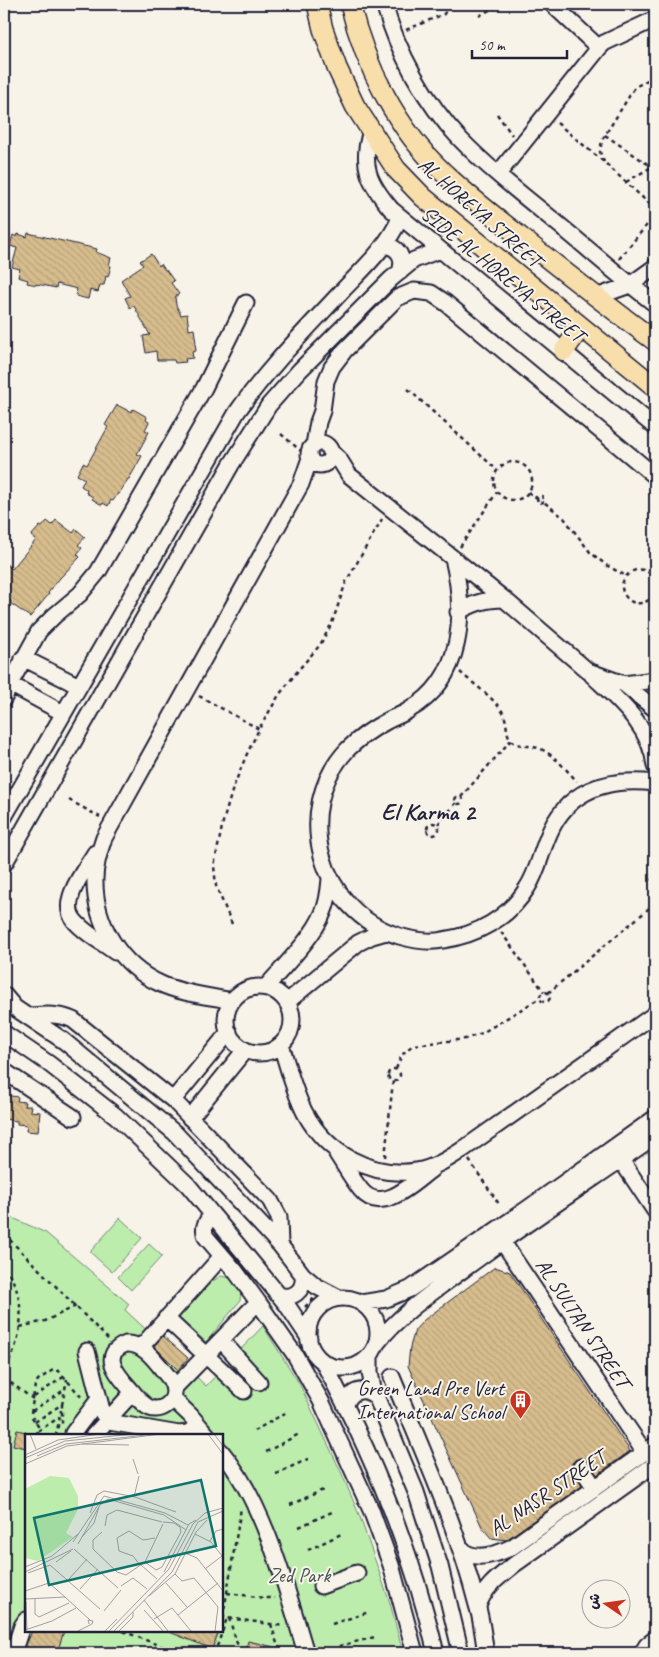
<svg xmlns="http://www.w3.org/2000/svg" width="659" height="1657" viewBox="0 0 659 1657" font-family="Caveat,'Playpen Sans Arabic',sans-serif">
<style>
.green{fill:#bcedac;stroke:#6f8874;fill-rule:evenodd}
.building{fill:url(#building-back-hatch);stroke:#22223b}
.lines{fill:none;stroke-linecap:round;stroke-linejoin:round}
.minor-casing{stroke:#22223b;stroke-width:19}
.major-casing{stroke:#22223b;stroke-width:22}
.path{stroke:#22223b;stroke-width:2.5;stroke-dasharray:4 4;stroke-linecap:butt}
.minor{stroke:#f7f3e8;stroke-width:15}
.major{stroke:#f8deab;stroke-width:19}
.labels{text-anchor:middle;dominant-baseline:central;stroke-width:4;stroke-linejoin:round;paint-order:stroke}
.street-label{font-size:21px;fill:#22223b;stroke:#f7f3e8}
.poi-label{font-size:21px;fill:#22223b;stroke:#f7f3e8;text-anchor:end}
.park-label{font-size:21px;fill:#485557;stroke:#f7f3e8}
.quarter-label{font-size:24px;font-weight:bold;fill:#22223b;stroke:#f7f3e8}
.inset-road{fill:none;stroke:#a29fa3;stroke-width:1}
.view{fill:#0f766e;fill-opacity:0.15;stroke:#0f766e;stroke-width:2.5}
.inset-edge{fill:none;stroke:#22223b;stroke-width:2.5}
</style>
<defs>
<pattern id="building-back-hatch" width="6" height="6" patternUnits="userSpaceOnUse" patternTransform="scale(1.25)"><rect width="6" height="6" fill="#d7bd8d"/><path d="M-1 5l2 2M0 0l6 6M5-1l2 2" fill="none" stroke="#b8a27b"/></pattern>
</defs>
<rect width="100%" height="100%" fill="#f7f3e8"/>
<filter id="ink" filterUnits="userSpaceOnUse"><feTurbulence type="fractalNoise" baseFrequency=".02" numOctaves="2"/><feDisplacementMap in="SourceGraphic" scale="10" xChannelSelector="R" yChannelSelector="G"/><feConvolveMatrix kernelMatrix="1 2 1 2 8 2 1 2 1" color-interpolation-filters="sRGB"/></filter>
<g filter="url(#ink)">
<path class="green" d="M4 1214 46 1233 129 1304 125 1310 154 1337 149 1343 178 1369 183 1364 206 1386 263 1326 300 1385 342 1474 360 1517 390 1603 403 1653H4ZM26 1436H221V1631H26Z
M120 1218 142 1238 112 1272 90 1252Z
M149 1244 162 1256 131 1290 118 1277Z
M221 1276 234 1279 241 1289 240 1301 206 1342 179 1318 211 1282Z"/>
<path class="building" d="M28 233 97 249 96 252 111 258 109 265 111 266 108 277 106 276 104 285H100L98 292 90 290 88 299 76 296 77 289 57 284 56 288 37 284V285L27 283 28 280 18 277 20 269 12 267 17 248 10 246 13 235 17 237 18 234 27 237Z
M151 254 159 266 161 264 165 270H166L174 281 171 283 179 294 175 297 176 305 181 315 187 314 189 330 194 329 196 343H195L196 351 192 352 193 358 185 359 186 362 175 363 174 360H157L156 351 146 353 143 336 150 335 134 306 130 308 125 298 130 296 121 280 143 265 140 261Z
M117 405 131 412 133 409 147 417 146 420 149 422 145 430 149 432 137 454 142 456 129 479H128L119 494 118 493 113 501 111 500 108 506 103 503 102 505 92 499 93 497 86 493 87 490 81 486 85 479 77 475 83 463 87 465 108 427 105 425Z
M56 520 73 533 76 529 85 537 78 545 82 548 77 554 80 557 60 578 48 593 49 594 30 617 10 603 11 601 4 595V562L12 569 36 540 31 536 40 526 42 527 47 521 52 525Z
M4 1095 18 1097 17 1101 25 1102 24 1106H31L30 1111 40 1112 38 1132 26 1131 27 1125 17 1124V1121L4 1119Z
M495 1267 510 1272 630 1451 597 1475 586 1459 580 1458 575 1460 572 1463V1468L582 1486 506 1540 491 1538 482 1527 408 1366 410 1347 415 1330 424 1320Z
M163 1336 188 1358 178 1370 154 1346Z
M17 1430 26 1432V1448L13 1445Z
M32 1631H64L57 1653H23Z
M167 1631H219L212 1649Z
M248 1641 283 1649V1653H245Z"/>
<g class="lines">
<defs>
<path id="minor" d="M384 4C398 53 425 102 460 139 490 170 525 197 558 224 591 251 622 279 655 304
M552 4 599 48
M371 131C360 165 369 183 391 209L655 427
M498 174 599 48 604 43 655 19
M384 245C399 247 405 258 400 272
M596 297 630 285 655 267
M309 454a11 11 0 1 1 22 0a11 11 0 1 1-22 0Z
M314 445 318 422 322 411 326 381 332 367 345 350 397 298 414 291 431 293 446 303 655 476
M331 452 339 459 349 475 504 599 588 671 624 684 655 709
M453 558C466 613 464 679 409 710 402 715 394 717 387 721 372 729 360 737 348 749 290 810 320 912 399 936 413 940 429 943 443 940 477 935 509 918 527 888 537 873 540 856 547 839 565 790 606 777 655 783
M458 612C474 603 486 599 504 599
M23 658 79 686
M592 675C619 701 651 727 655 766
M10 684 63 713
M624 684 655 680
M4 698 10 684 39 631 54 616 80 594 98 572 204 388 246 303
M4 817 237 412C268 368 306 330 343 290 364 268 388 246 400 218
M95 853C85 870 59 901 74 920 84 933 102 942 115 952
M4 864 231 465 269 405 300 370 391 279 414 260 440 250
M266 987C283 967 313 938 323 913 328 902 329 891 330 879
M226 1020a33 33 0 1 1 66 0a33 33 0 1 1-66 0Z
M4 995 15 1008 64 1041 175 1133 280 1245 303 1275 316 1286 339 1298
M232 1001C209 996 183 994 161 984 120 966 94 923 95 879 95 865 99 852 104 838L301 484 310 458
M287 1002 358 943 372 936 386 932
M27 1016C43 1015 58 1013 73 1020L173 1100 270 1200 279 1217 280 1245
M4 1033 48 1063 116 1116 188 1185 287 1305 309 1338
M281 1045C288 1067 294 1092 305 1113 327 1154 372 1178 417 1171 434 1168 448 1159 462 1150L655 1014
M4 1071 73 1117
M173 1100 229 1032
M190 1118 245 1050
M337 1154C345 1166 352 1179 361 1190 382 1216 414 1182 432 1169
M621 1160 655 1211
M212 1214C206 1222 202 1227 206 1237L236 1272 258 1302 295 1355 321 1401 371 1510 391 1565 415 1653
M502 1241 645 1453
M277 1294C292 1301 305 1291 303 1275
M308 1333a35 35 0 1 1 70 0a35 35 0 1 1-70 0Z
M361 1303 386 1299 410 1289 527 1209 655 1118
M166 1318 244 1391
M221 1340 259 1382
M377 1343C401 1313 433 1292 464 1269 526 1223 592 1180 655 1136
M126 1344C145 1342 159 1366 170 1379 174 1386 176 1394 171 1401 166 1407 158 1411 150 1408 142 1405 136 1396 131 1390 119 1376 98 1355 126 1344Z
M141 1347 222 1256
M87 1351 103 1414 109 1422 179 1434 188 1433 198 1425
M370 1356V1372L373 1389 416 1492 440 1566 461 1653
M323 1362C373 1455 412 1550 436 1653
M392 1377C423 1452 457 1526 477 1605 482 1620 483 1637 486 1653
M174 1388 258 1302
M173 1399 190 1415 208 1436
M346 1405C350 1390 365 1386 376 1397
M73 1433 99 1399
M93 1436 133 1392
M221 1451C264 1502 287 1590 306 1653
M581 1467 595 1488
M459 1546C462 1548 465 1553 468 1554 482 1560 500 1553 512 1547L655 1445
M321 1586 357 1573
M478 1606C485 1586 499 1577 515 1564L655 1464
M13 1653 22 1626 26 1620
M642 1653 647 1645 655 1639"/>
<path id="major" d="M317 4 323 29 337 68 355 106 396 169 423 197 655 387
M350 4C365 66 397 130 445 174 469 197 497 218 523 239 567 274 610 308 655 341
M564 351 581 327"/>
</defs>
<use href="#minor" class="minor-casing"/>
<use href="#major" class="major-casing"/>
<path class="path" d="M479 16 500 4
M406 30 444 14 445 12 443 4
M497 114 512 135
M557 123 605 163 655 209
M605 135 652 167
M604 162 600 152 602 140 635 87 655 76
M626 182 655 165
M619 259 655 215
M408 389 497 470
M281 434 301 451
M494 481a19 19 0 1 1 38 0a19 19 0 1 1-38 0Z
M528 492 537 498
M544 502 538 503 537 498 542 496 544 502 564 518 590 552 606 565 626 576
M460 547 497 492
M655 581C643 555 611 579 626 597 630 602 635 604 641 603 648 602 652 598 655 591
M460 672C473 684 492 696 502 711 508 720 505 733 511 740 516 747 535 745 543 750 556 757 567 771 577 781
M199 696 259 729
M455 800a4 4 0 1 1 8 0a4 4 0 1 1-8 0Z
M461 797 511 740
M69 800 100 817
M427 829a6 6 0 1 1 12 0a6 6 0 1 1-12 0Z
M438 824 456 803
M655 873 651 876V879L655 881
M232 924 216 886 214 866 223 822 233 788 246 756 259 729 279 695 300 668 320 645 332 623 346 582 382 519
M501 932 544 992
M540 997a5 5 0 1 1 10 0a5 5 0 1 1-10 0Z
M548 993 646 911 651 906 655 893
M396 1069C400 1058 403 1051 414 1045L465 1039 482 1033 540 998
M388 1075a6 6 0 1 1 12 0a6 6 0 1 1-12 0Z
M385 1157 393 1081
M469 1160 499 1204
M4 1234 108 1339
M4 1267C28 1296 24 1340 4 1369
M305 1307 314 1298
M20 1327 45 1321 76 1306
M4 1378 33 1399
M34 1397 65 1376
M62 1405 67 1379
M32 1411 64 1390
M35 1422 62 1404V1425
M38 1431 60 1417
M254 1431 287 1412
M37 1435 38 1426 32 1417 31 1413 35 1385 38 1380 53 1370 59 1371 83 1399
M56 1436 61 1410
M266 1452 299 1434
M276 1474 310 1458
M290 1505 325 1489
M299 1527 334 1511
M308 1550 343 1533
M227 1593 265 1598H275
M221 1617 284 1626
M223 1617 241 1508
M229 1618 240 1653
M271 1624 280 1653
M332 1624 369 1612
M123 1631 178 1653
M339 1646 375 1637
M217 1653 215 1652 227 1618"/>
<use href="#minor" class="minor"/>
<use href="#major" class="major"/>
</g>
</g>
<defs>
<symbol id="building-pin" viewBox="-11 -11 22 30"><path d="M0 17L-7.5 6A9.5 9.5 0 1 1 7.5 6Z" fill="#c8321e" stroke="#f7f3e8"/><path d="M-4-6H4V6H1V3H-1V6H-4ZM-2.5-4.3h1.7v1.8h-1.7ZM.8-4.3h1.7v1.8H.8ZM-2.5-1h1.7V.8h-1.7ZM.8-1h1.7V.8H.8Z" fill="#fff"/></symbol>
</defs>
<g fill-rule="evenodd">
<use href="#building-pin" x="508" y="1388" width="25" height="34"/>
</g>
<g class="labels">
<g class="street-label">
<text transform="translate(480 212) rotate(41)">AL HOREYA STREET</text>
<text transform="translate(503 274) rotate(39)">SIDE AL HOREYA STREET</text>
<text transform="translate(583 1323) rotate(56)">AL SULTAN STREET</text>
<text transform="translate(547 1493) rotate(-34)">AL NASR STREET</text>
</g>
<g class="poi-label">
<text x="504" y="1388">Green Land Pre Vert<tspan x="504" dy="24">International School</tspan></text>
</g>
<g class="park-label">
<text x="299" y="1575">Zed Park</text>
</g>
<g class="quarter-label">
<text x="428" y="812">El Karma 2</text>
</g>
</g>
<g transform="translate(25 1434)">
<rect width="198" height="198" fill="#f7f3e8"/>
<path d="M25 42 44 44 53 62V75L41 99 48 103 13 127 0 124V55Z" fill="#bcedac"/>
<path class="inset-road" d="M5 0 11 15M183 0 198 20M189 0 198 12M57 10 104 11M0 21 33 6 75 0M12 22 41 10 129 0M0 24 40 7 109 0M108 25 113 40M0 30 42 12 136 0M109 63 114 42M65 79 72 61 79 57 110 63 151 78M80 92 82 81 92 76 137 88M77 98 68 106V115L92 138 101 141 120 128 138 90M170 100 186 108 198 123M57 103 69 89 74 73M185 107 191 97 198 95M48 108 79 62 140 79 163 91M53 110 75 71 83 65 139 81 161 96M49 115 93 154M160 119 172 124 198 157M31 128 46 117M120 128 131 136 137 133 156 98 155 93 149 89 138 88M25 131 75 175M115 131 108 122 94 117 92 104 104 97 118 106 130 104M116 131 132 145M0 133 27 122 53 100M180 135 197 122M0 138 48 115M139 138 164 90 171 86M3 139 25 131M150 140 157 147 169 144 193 173 190 197M44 145 62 125M141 149 162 173M96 152 108 144 122 155M55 155 73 135M0 157 24 149 40 163M124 162 150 140 171 98 182 86M1 165 40 163 65 186M10 165V180L14 183 44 169M119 166 143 197M1 168 2 196M119 176 138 197M79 177 96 156M153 181 193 149M129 185 147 174 166 197M0 196 27 187 51 174M53 197 67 190 68 187 63 186 64 190M80 197 92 185M84 197 144 135 168 90 180 79 198 74M89 197 147 138 173 88 198 77M94 197 108 183V178"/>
<path class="view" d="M176 46 191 112 24 151 9 84Z"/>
<rect width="198" height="198" class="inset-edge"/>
</g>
<rect width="659" height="1657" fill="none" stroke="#f7f3e8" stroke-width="20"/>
<rect x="10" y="10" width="639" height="1637" fill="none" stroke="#22223b" stroke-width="2" filter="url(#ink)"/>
<g transform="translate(606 1604) rotate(283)"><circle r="24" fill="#f7f3e8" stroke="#a29fa3"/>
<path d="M0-4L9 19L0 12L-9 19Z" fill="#c8321e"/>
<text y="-8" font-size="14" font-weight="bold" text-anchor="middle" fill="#22223b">ش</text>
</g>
<path d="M472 50v8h95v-8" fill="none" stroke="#22223b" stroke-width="2.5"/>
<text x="479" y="50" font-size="15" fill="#22223b" stroke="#f7f3e8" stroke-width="4" paint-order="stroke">50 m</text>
</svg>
